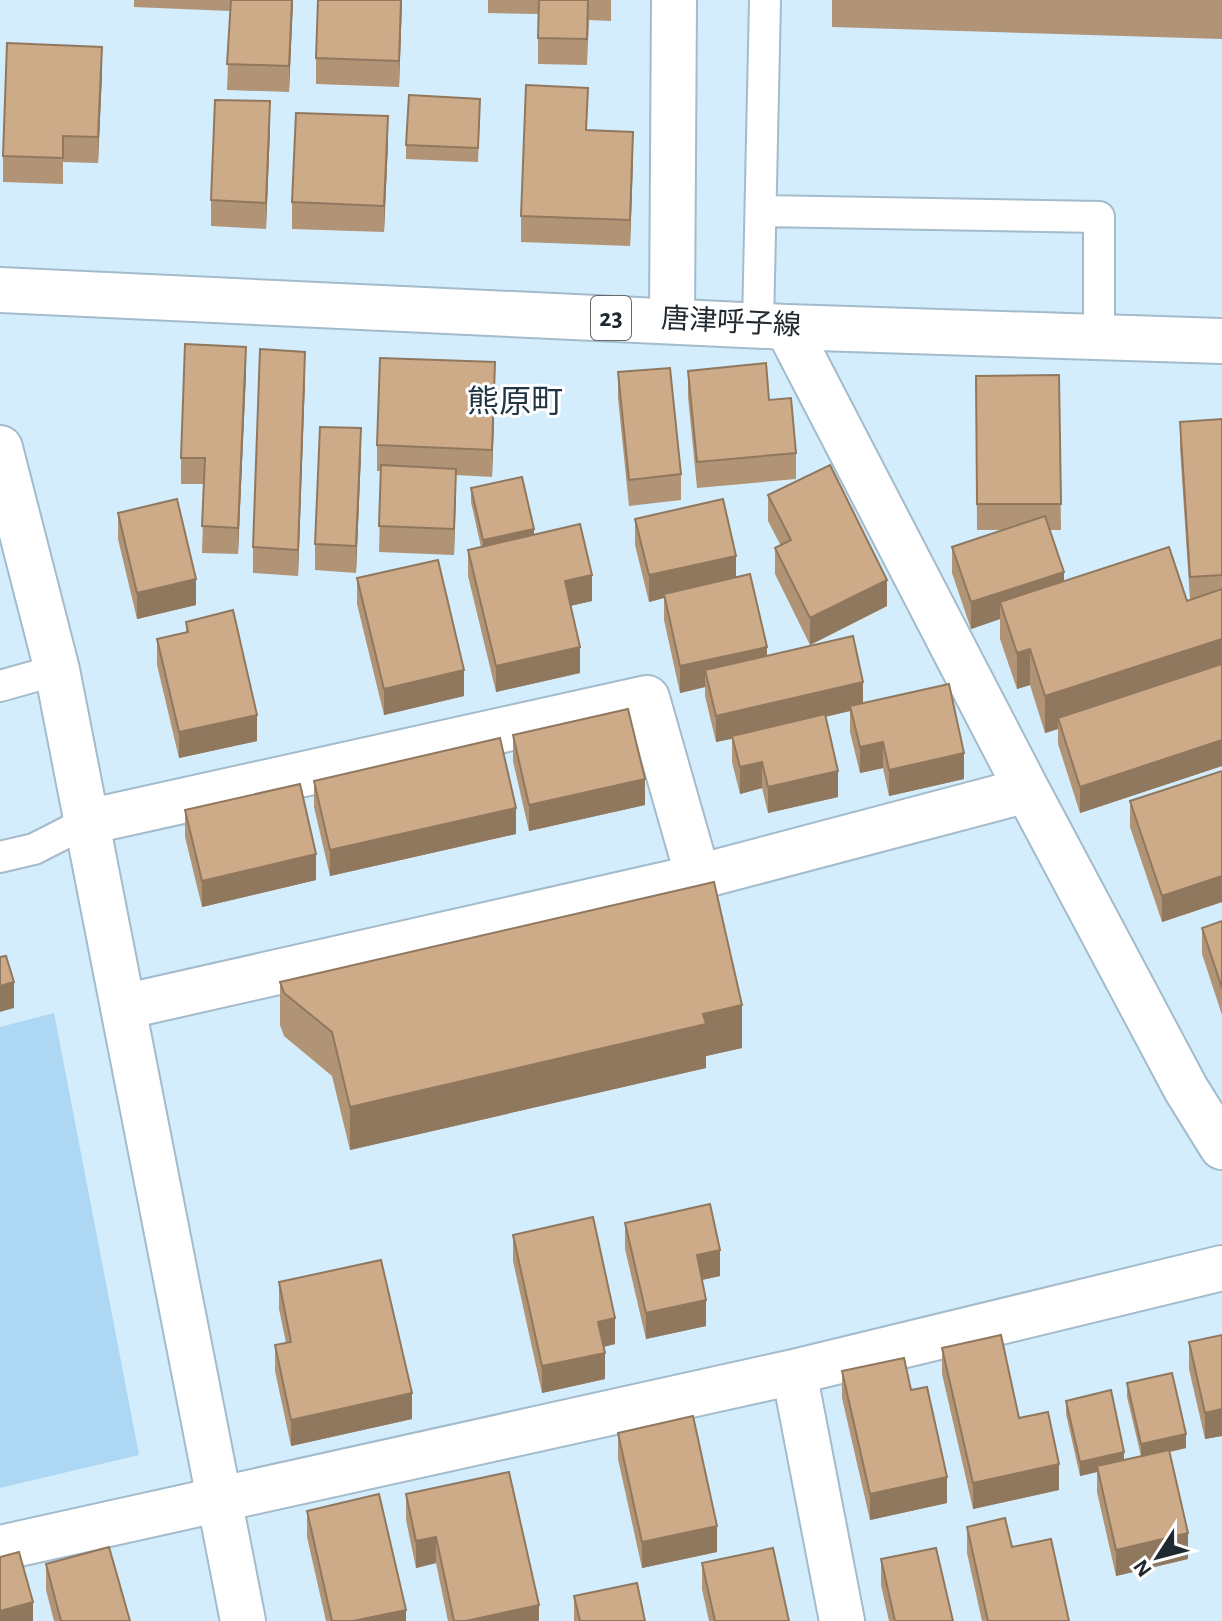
<svg xmlns="http://www.w3.org/2000/svg" width="1222" height="1621" viewBox="0 0 1222 1621" font-family="'Alegreya Sans','Noto Sans JP',sans-serif">
<style>
.green{fill:#add7f2}
.lines{fill:none;stroke-linecap:round;stroke-linejoin:round}
.lane-casing{stroke:#a3bbcb;stroke-width:34}
.street-casing{stroke:#a3bbcb;stroke-width:48}
.secondary-casing{stroke:#a3bbcb;stroke-width:48}
.primary-casing{stroke:#a3bbcb;stroke-width:48}
.lane{stroke:#fff;stroke-width:30}
.street{stroke:#fff;stroke-width:44}
.secondary{stroke:#fff;stroke-width:44}
.primary{stroke:#fff;stroke-width:44}
.wall{fill:#b19375}
.shaded-wall{fill:#90785f}
.building{fill:#ceab88;stroke:#90785f;stroke-width:2}
.labels{text-anchor:middle;dominant-baseline:central;stroke-width:6;stroke-linejoin:round;paint-order:stroke}
.shield{fill:#fff;stroke:#63696d;stroke-width:2}
.shield-label{font-size:26px;font-weight:bold;fill:#20292f}
.street-label{font-size:28px;fill:#20292f;stroke:#fff}
.quarter-label{font-size:32px;fill:#213542;stroke:#fff}
</style>
<rect width="100%" height="100%" fill="#d3edfd"/>
<path class="green" d="M54 1013 139 1455 0 1488V1027Z"/>
<g class="lines">
<defs>
<path id="lane" d="M761 211 1099 217V336
M758 325 765 0
M0 686 57 670
M0 857 34 849 87 822"/>
<path id="street" d="M672 320 674 0
M787 327 1027 790 1186 1089 1222 1147
M87 822 647 698 698 877 1027 790
M123 1007 698 877
M794 1372 842 1621
M0 1548 794 1372 1222 1268"/>
<path id="secondary" d="M0 448 57 670 243 1621"/>
<path id="primary" d="M0 290 787 327 1222 341"/>
</defs>
<use href="#lane" class="lane-casing"/>
<use href="#street" class="street-casing"/>
<use href="#secondary" class="secondary-casing"/>
<use href="#primary" class="primary-casing"/>
<use href="#lane" class="lane"/>
<use href="#street" class="street"/>
<use href="#secondary" class="secondary"/>
<use href="#primary" class="primary"/>
</g>
<path class="wall" d="M134 0H293L289 92 227 90 230 11 134 7Z
M402 0 399 87 316 84V58Z
M488 0H611V21L589 20 587 65 538 64V14L488 13Z
M832 0H1222V39L832 27Z
M102 73 98 163 63 162V184L3 182V156Z
M480 112 478 162 406 159V145Z
M270 128 266 229 211 226V200Z
M388 142 384 232 292 229V202Z
M633 158 630 246 521 242V216Z
M688 371 769 400 796 453V479L697 488 688 397Z
M618 372 681 474V500L629 506 618 398Z
M246 373 238 554 202 553 204 484H181V458Z
M1059 375 1061 530H1049L1064 581 1187 601 1190 600 1180 448V422L1222 419V766L1080 813 1058 744V729L1045 733 1030 685 1017 689 1000 639V619L971 629 952 573V547L1002 530H977L976 376Z
M305 378 298 576 253 573V547Z
M495 389 492 477 456 475 454 555 379 552 381 471H377V445Z
M361 454 356 573 315 570V544Z
M471 488 534 534 592 601 570 606 580 673 496 692 468 576V550L481 547 471 502Z
M768 495 887 606 810 645 775 574V548L781 546 768 521Z
M118 513 196 605 137 619 118 539Z
M635 519 736 578 767 656 863 703 964 779 889 796 883 768 860 773 850 732V711L825 717 838 797 768 813 762 788 740 794 732 762V739L716 742 705 696V687L680 693 664 620V598L649 602 635 545Z
M357 578 464 696 384 715 357 604Z
M186 622 257 741 179 758 157 665V639L186 632Z
M513 735 645 805 529 831 513 761Z
M1222 771V902L1162 922 1130 827V801Z
M314 781 516 834 330 876 314 807Z
M185 810 316 880 202 907 185 837Z
M1222 921V1015L1202 954V928Z
M280 982 742 1048 706 1056V1068L350 1150 332 1076 284 1036 280 1025Z
M625 1223 720 1276 702 1280 706 1326 646 1339 625 1249Z
M513 1235 615 1344 604 1347 605 1379 542 1393 513 1261Z
M279 1282 412 1419 291 1446 275 1371V1345L286 1343 279 1309Z
M1222 1335V1436L1205 1439 1189 1369V1342Z
M942 1348 1019 1418 1059 1490 973 1509 942 1374Z
M842 1371 911 1390 947 1503 870 1520 842 1398Z
M1127 1383 1186 1448 1170 1452 1188 1559 1116 1576 1097 1492V1472L1080 1476 1066 1414V1401L1124 1460 1141 1456 1127 1397Z
M618 1433 717 1552 642 1568 618 1459Z
M406 1494 539 1621H448L436 1563 416 1568 406 1520Z
M307 1511 406 1621H326L307 1537Z
M967 1527 1012 1547 1069 1621H982L967 1553Z
M881 1559 953 1621H889L881 1585Z
M702 1563 789 1621H709L702 1589Z
M46 1564 130 1621H54L46 1590Z
M574 1596 645 1621H574Z"/>
<path class="shaded-wall" d="M292 0H293L289 92V66Z
M401 0H402L399 87V61Z
M102 47V73L98 163V137Z
M270 101V128L266 229V203Z
M388 116V142L384 232V206Z
M633 132V158L630 246V220Z
M246 347V373L238 554V528Z
M305 352V378L298 576V550Z
M495 362V389L492 477V450Z
M361 428V454L356 573V546Z
M456 469V495L454 555V529Z
M534 529V543L483 554V540Z
M736 556V582L664 594V598L649 602V575Z
M1064 572V599L1000 602V619L971 629V602Z
M592 575V601L565 607V581Z
M196 579V605L137 619V593Z
M887 580V606L810 645V618Z
M1222 639V675L1058 718V729L1045 733V696Z
M580 647V673L496 692V666Z
M767 647V673L705 670V687L680 693V666Z
M1030 649V685L1017 689V653Z
M464 670V696L384 715V689Z
M863 682V708L850 706V711L716 742V716Z
M257 715V741L179 758V732Z
M1222 740V766L1080 813V787Z
M883 742V768L860 773V747Z
M964 753V779L889 796V770Z
M762 762V788L740 794V767Z
M838 771V797L768 813V787Z
M645 779V805L529 831V805Z
M516 808V834L330 876V850Z
M316 854V880L202 907V881Z
M1222 876V902L1162 922V896Z
M14 982V1008L0 1012V986Z
M742 1005V1048L706 1056V1068L350 1150V1107L703 1014Z
M720 1250V1276L697 1281V1255Z
M706 1300V1326L646 1339V1313Z
M615 1318V1344L598 1348V1322Z
M605 1353V1379L542 1393V1366Z
M412 1393V1419L291 1446V1420Z
M1222 1409V1436L1205 1439V1413Z
M1186 1434V1448L1141 1458V1444Z
M1124 1452V1466H1097V1472L1080 1476V1462Z
M1059 1464V1490L973 1509V1483Z
M947 1477V1503L870 1520V1494Z
M717 1526V1552L642 1568V1542Z
M1188 1533V1559L1116 1576V1550Z
M436 1537V1563L416 1568V1541Z
M33 1602V1621H0V1611Z
M539 1605V1621H466Z
M406 1610V1621H353Z"/>
<path class="building" d="M231 0H292L289 66 227 64Z
M318 0H401L399 61 316 58Z
M539 0H588L587 39 538 38Z
M7 43 102 47 98 137 63 136V158L3 156Z
M526 85 588 88 586 130 633 132 630 220 521 216Z
M409 95 480 99 478 148 406 145Z
M215 100 270 101 266 203 211 200Z
M296 113 388 116 384 206 292 202Z
M185 344 246 347 238 528 202 526 205 458H181Z
M260 349 305 352 298 550 253 547Z
M380 358 495 362 492 450 377 445Z
M766 363 769 400 791 398 796 453 697 462 688 371Z
M670 368 681 474 629 480 618 372Z
M1059 375 1061 504H977L976 376Z
M1222 419V575L1190 577 1180 422Z
M320 427 361 428 356 546 315 544Z
M381 465 456 469 454 529 379 526Z
M830 465 887 580 810 618 775 548 791 540 768 495Z
M522 477 534 529 483 540 471 488Z
M177 499 196 579 137 593 118 513Z
M723 499 736 556 649 575 635 519Z
M1045 516 1064 572 971 602 952 547Z
M580 524 592 575 565 581 580 647 496 666 468 550Z
M1169 547 1187 601 1222 589V639L1045 696 1030 649 1017 653 1000 602Z
M438 560 464 670 384 689 357 578Z
M750 574 767 647 680 666 664 594Z
M233 610 257 715 179 732 157 639 188 632 186 622Z
M853 636 863 682 716 716 705 670Z
M1222 664V740L1080 787 1058 718Z
M949 684 964 753 889 770 883 742 860 747 850 706Z
M628 709 645 779 529 805 513 735Z
M825 714 838 771 768 787 762 762 740 767 732 736Z
M500 738 516 808 330 850 314 781Z
M1222 771V876L1162 896 1130 801Z
M300 784 316 854 202 881 185 810Z
M714 882 742 1005 703 1014 706 1024 350 1107 332 1032 284 993 280 982Z
M1222 921V988L1202 928Z
M6 956 14 982 0 986V957Z
M710 1204 720 1250 697 1255 706 1300 646 1313 625 1223Z
M593 1217 615 1318 598 1322 605 1353 542 1366 513 1235Z
M381 1260 412 1393 291 1420 275 1345 291 1342 279 1282Z
M1001 1335 1019 1418 1048 1412 1059 1464 973 1483 942 1348Z
M1222 1335V1409L1205 1413 1189 1342Z
M904 1358 911 1390 927 1387 947 1477 870 1494 842 1371Z
M1172 1373 1186 1434 1141 1444 1127 1383Z
M1111 1390 1124 1452 1080 1462 1066 1401Z
M693 1416 717 1526 642 1542 618 1433Z
M1169 1450 1188 1533 1116 1550 1097 1466Z
M509 1472 539 1605 466 1621H454L436 1537 416 1541 406 1494Z
M379 1494 406 1610 353 1621H332L307 1511Z
M1005 1518 1012 1547 1051 1539 1069 1621H988L967 1527Z
M109 1547 130 1621H61L46 1564Z
M773 1548 789 1621H715L702 1563Z
M936 1548 953 1621H895L881 1559Z
M19 1552 33 1602 0 1611V1557Z
M637 1583 645 1621H580L574 1596Z"/>
<g class="labels">
<rect class="shield" x="591" y="296" width="40" height="44" rx="6"/>
<g class="shield-label">
<text x="611" y="318">23</text>
</g>
<g class="street-label">
<text transform="translate(731 323) rotate(3)">唐津呼子線</text>
</g>
<g class="quarter-label">
<text x="515" y="402">熊原町</text>
</g>
</g>
<g transform="translate(1158 1557) rotate(234)" stroke="#ffffff" stroke-width="6" paint-order="stroke">
<path d="M0-6L14 30L0 20L-14 30Z" fill="#20292f"/>
<text y="-12" font-size="22" font-weight="bold" text-anchor="middle" fill="#20292f">N</text>
</g>
</svg>
